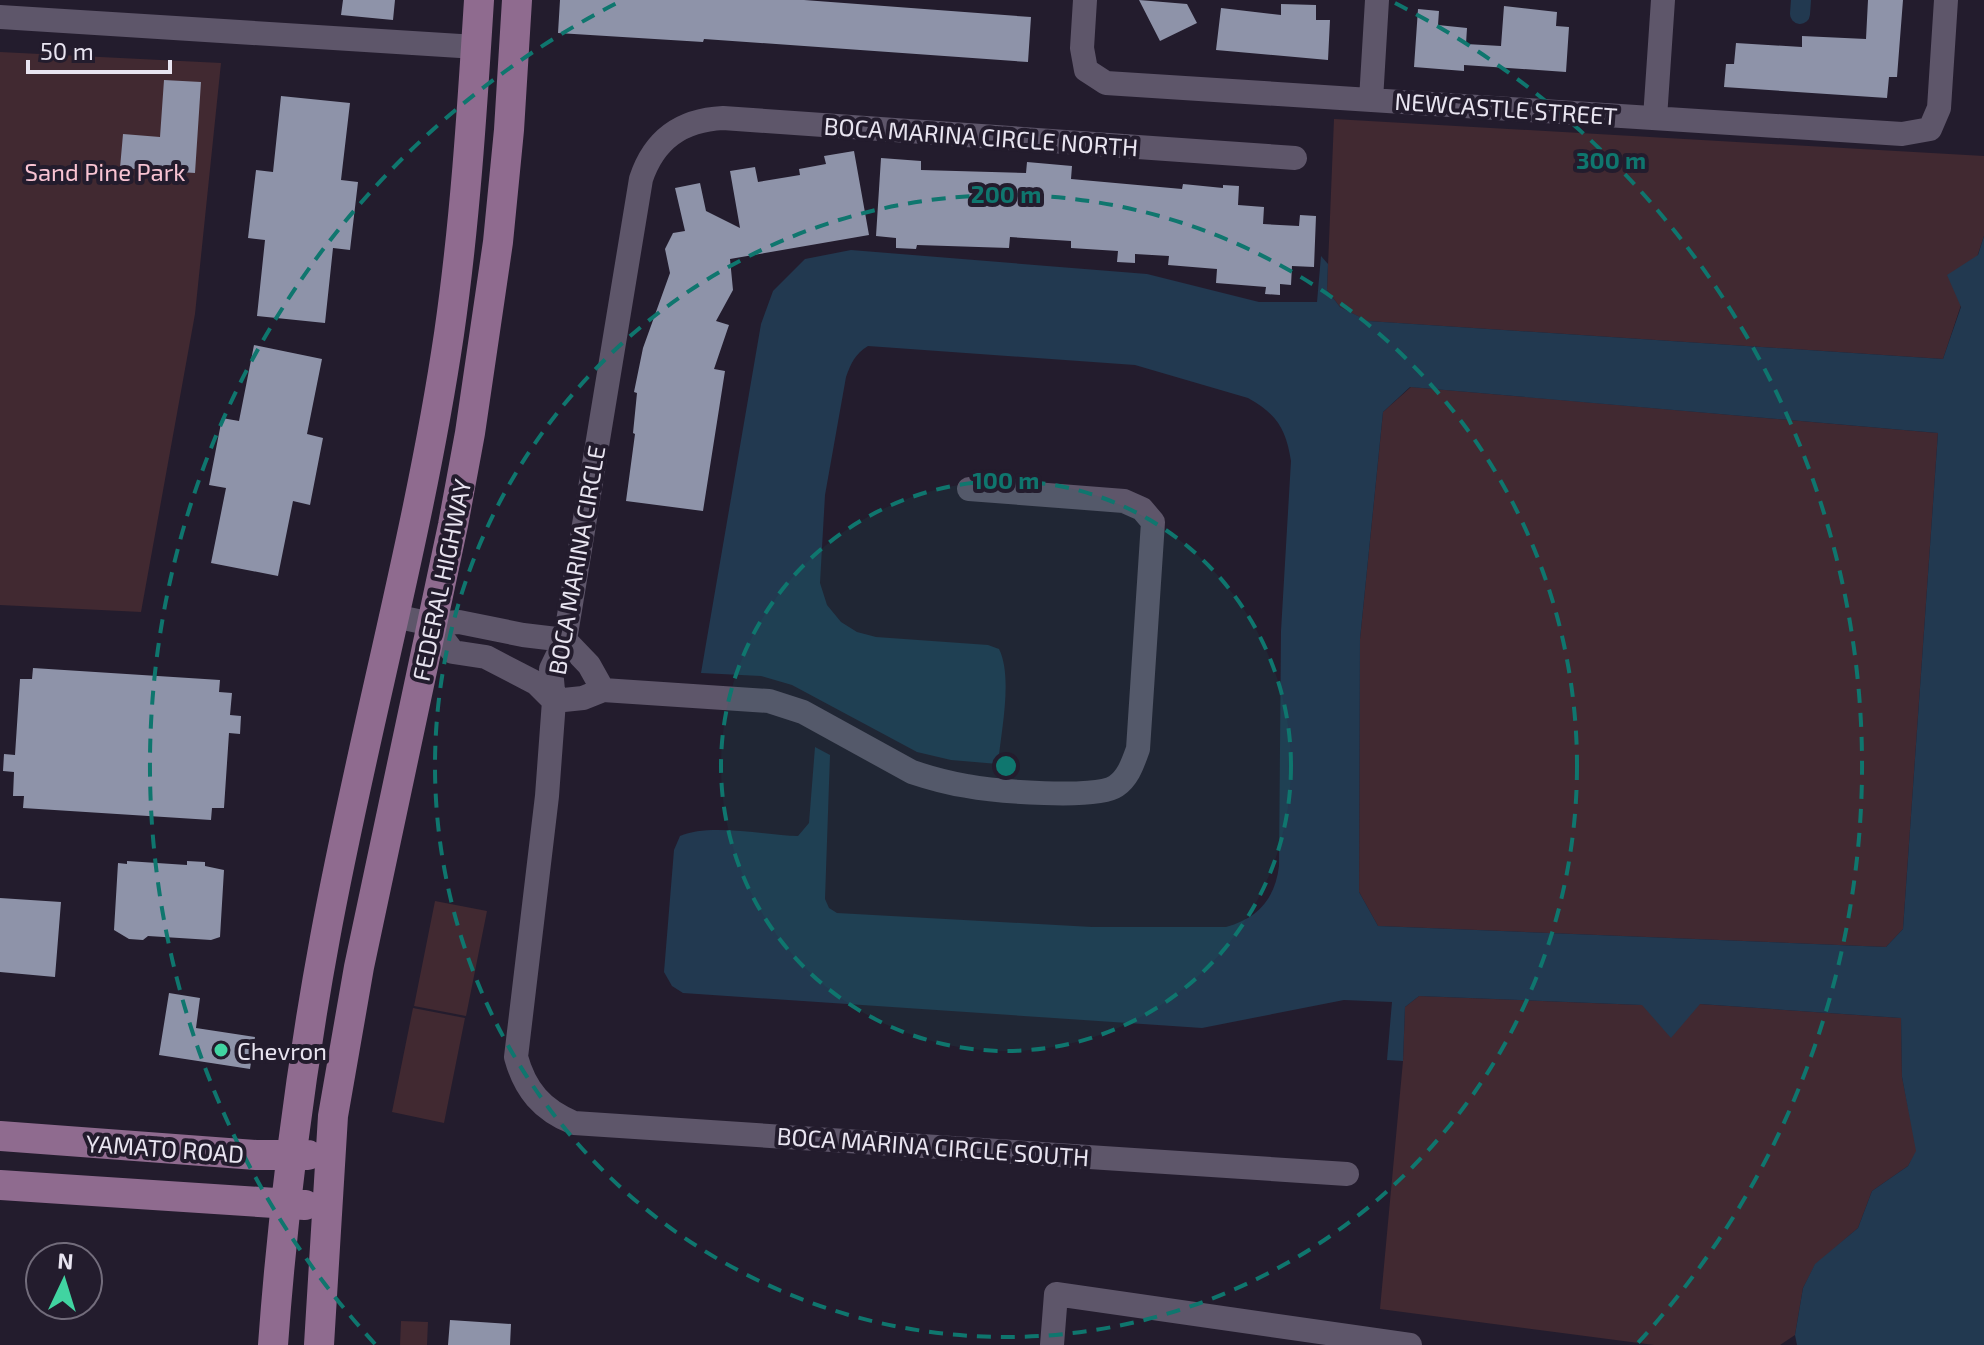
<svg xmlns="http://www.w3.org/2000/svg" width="1984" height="1345" viewBox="0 0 1984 1345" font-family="'Exo 2',sans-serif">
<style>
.green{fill:#412931}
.water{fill:#223950;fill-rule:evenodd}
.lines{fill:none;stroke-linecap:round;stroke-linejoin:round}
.canal{stroke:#223950;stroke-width:20}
.building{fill:#8e93a9}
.minor{stroke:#5e566a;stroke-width:24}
.major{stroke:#8f6b8f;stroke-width:30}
.ring{fill:none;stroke:#0f766e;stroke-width:4;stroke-dasharray:14 10}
.poi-dot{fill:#41d4a1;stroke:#231c2d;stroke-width:3}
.labels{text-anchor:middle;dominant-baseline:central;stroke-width:8;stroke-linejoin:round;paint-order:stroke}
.street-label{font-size:24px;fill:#e8e4f0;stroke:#231c2d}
.park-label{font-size:24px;fill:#f8c3d2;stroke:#231c2d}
.poi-label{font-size:24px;fill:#e8e4f0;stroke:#231c2d;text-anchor:start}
.centre{fill:#0f766e;stroke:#231c2d;stroke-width:4}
.ring-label{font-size:24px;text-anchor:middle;font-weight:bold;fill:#0f766e;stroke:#231c2d;stroke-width:8;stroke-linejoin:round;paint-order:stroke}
</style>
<rect width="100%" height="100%" fill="#231c2d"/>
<path class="green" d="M0 52 221 63 195 314 141 612 0 605Z
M1334 119 1984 156V236L1943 359 1367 321 1340 307 1327 290Z
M1411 387 1938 433 1903 929 1886 947 1378 926 1359 892 1360 639 1383 412Z
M435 901 487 911 466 1016 414 1006Z
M1419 996 1642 1005 1700 1004 1901 1018 1902 1077 1917 1151 1908 1166 1872 1191 1858 1228 1815 1265 1803 1288 1795 1335 1780 1345H1654L1380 1309 1403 1061 1405 1007Z
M413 1008 465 1018 444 1123 392 1112Z
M401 1321 428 1322 427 1345H400Z"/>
<path class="water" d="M1984 236V1345H1797L1795 1335 1803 1288 1815 1264 1858 1228 1872 1191 1908 1166 1916 1151 1902 1077 1901 1018 1700 1004 1671 1038 1642 1005 1419 996 1405 1007 1403 1061 1387 1060 1392 1002 1344 1000 1202 1028 683 993 672 986 664 972 674 850 680 836C709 823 765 835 798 836L809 823 815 747 830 755 825 899 829 908 837 913 1092 927H1226C1258 918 1275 899 1279 866L1281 631 1291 461C1286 429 1277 414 1248 398L1135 365 868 346C855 354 851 363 846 377L825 495 820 583 827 605 841 622 857 632 876 637 988 645 999 649C1013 677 1001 732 998 764L951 760 917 752 792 685 761 676 701 673 761 324 773 291 805 259 851 250 1147 274 1259 302H1317L1321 256 1328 264 1327 290 1340 307 1368 321 1943 359 1961 307 1947 275 1978 255ZM1410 387 1938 433 1903 929 1886 947 1378 926 1359 892 1360 639 1383 412Z"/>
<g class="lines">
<path class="canal" d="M1800 14 1801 0"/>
</g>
<path class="building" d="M343 0H395L393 20 341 15Z
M560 0H804L1031 17 1028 62 704 39 703 42 558 33Z
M1139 0 1187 4 1197 23 1160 41Z
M1868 0H1903L1897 77H1889L1887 98 1724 87 1726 64H1734L1736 43 1802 47V36L1866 39Z
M1281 4 1316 5V20H1330L1328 60 1216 50 1221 8 1281 15Z
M1504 6 1557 12 1556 26 1569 27 1566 72 1464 65V71L1414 67 1418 9 1439 11 1438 25 1467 28 1466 44 1501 46Z
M164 80 201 82 195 173 120 168 123 134 160 137Z
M281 96 350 103 341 180 358 182 350 250 333 248 325 323 257 316 265 240 248 238 256 170 273 172Z
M854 151 869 235 730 259 733 290 716 321 729 325 714 369 725 371 703 511 626 501 635 434 633 433 637 393 634 392 643 348 670 273 665 249 673 233 685 231 675 188 700 183 706 211 740 228 730 171 755 167 758 182 800 175 799 169 826 164 824 156Z
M881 158 921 161V170L1026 173 1027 162 1072 166 1071 179 1182 189 1183 184 1223 188V185L1239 186 1238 205 1264 207 1263 224 1299 226 1300 215 1316 216 1314 267 1292 266 1291 285 1280 284V295L1265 294 1266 287 1216 283 1217 269 1168 265 1169 256 1135 254V263L1117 262 1118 251 1071 248V241L1010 237 1009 248 917 245 916 249 896 248V238L876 236Z
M254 345 322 359 307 434 323 438 310 505 293 501 278 576 211 563 226 488 209 485 222 418 239 421Z
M33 668 220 680 219 692 232 693 230 715 241 716 240 734 229 733 224 808H212L211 820 23 808 24 796H13L14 772 3 771 4 754 15 755 20 679H32Z
M127 861 187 865V861L205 862V866L224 870 220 937 211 940 148 936 143 940 129 939 114 930 118 863 127 864Z
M0 898 61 902 55 977 0 972Z
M169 993 200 998 196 1028 255 1037 250 1069 159 1055Z
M450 1320 511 1324 510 1345H448Z"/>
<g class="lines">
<path class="minor" d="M1085 0 1082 48 1086 70 1106 83 1902 134 1930 129 1939 108 1946 0
M0 17 476 47
M1371 100 1377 0
M1655 118 1663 0
M1295 158 723 118C681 120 654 140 641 179L565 640 551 669 554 701 547 796 516 1057C525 1090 542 1110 574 1123L1347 1174
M394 616 432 624 459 622 523 635 565 640 589 665 603 690
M432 624 453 652 486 657 536 683 554 701 583 698 603 690 769 701 803 712 912 772C930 778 948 783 967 786 994 791 1096 800 1116 786 1129 777 1133 762 1138 749L1153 522 1142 509 1124 501 969 489
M1052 1345 1056 1294 1410 1345"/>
<path class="major" d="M0 1136 256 1155H308
M0 1185 305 1205
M273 1345C283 1208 300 1073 325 938 362 736 419 537 449 334 465 223 472 112 479 0
M319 1345 333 1116 359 967 453 525 470 433 498 242 509 130 517 0"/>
</g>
<circle cx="1006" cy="766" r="285" fill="#0f766e" fill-opacity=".12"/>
<g class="ring">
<circle cx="1006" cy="766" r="285"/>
<circle cx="1006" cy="766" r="571"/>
<path d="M375 1344A856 856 0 0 1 617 3M1395 3A856 856 0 0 1 1637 1344"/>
</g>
<circle class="poi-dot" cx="221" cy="1050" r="8"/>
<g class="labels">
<g class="street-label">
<text transform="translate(1506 108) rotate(4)">NEWCASTLE STREET</text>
<text transform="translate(981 136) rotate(4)">BOCA MARINA CIRCLE NORTH</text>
<text transform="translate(576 560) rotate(-80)">BOCA MARINA CIRCLE</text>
<text transform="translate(441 580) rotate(-78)">FEDERAL HIGHWAY</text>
<text transform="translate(933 1146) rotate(4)">BOCA MARINA CIRCLE SOUTH</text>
<text transform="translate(165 1148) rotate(4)">YAMATO ROAD</text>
</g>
<g class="park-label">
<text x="105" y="171">Sand Pine Park</text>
</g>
<g class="poi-label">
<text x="237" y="1050">Chevron</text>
</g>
</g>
<circle cx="1006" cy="766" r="12" class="centre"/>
<g class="ring-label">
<text x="1611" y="169">300 m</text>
<text x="1006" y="203">200 m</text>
<text x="1006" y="489">100 m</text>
</g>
<g transform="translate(64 1281) rotate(4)"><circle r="38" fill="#231c2d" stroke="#726c7b" stroke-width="2"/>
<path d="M0-6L14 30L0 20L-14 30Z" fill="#41d4a1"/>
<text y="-12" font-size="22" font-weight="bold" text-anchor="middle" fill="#e8e4f0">N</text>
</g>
<path d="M28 60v12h142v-12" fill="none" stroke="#e8e4f0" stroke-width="4"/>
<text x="40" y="60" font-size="24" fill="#e8e4f0" stroke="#231c2d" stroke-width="6" paint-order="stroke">50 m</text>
</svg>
